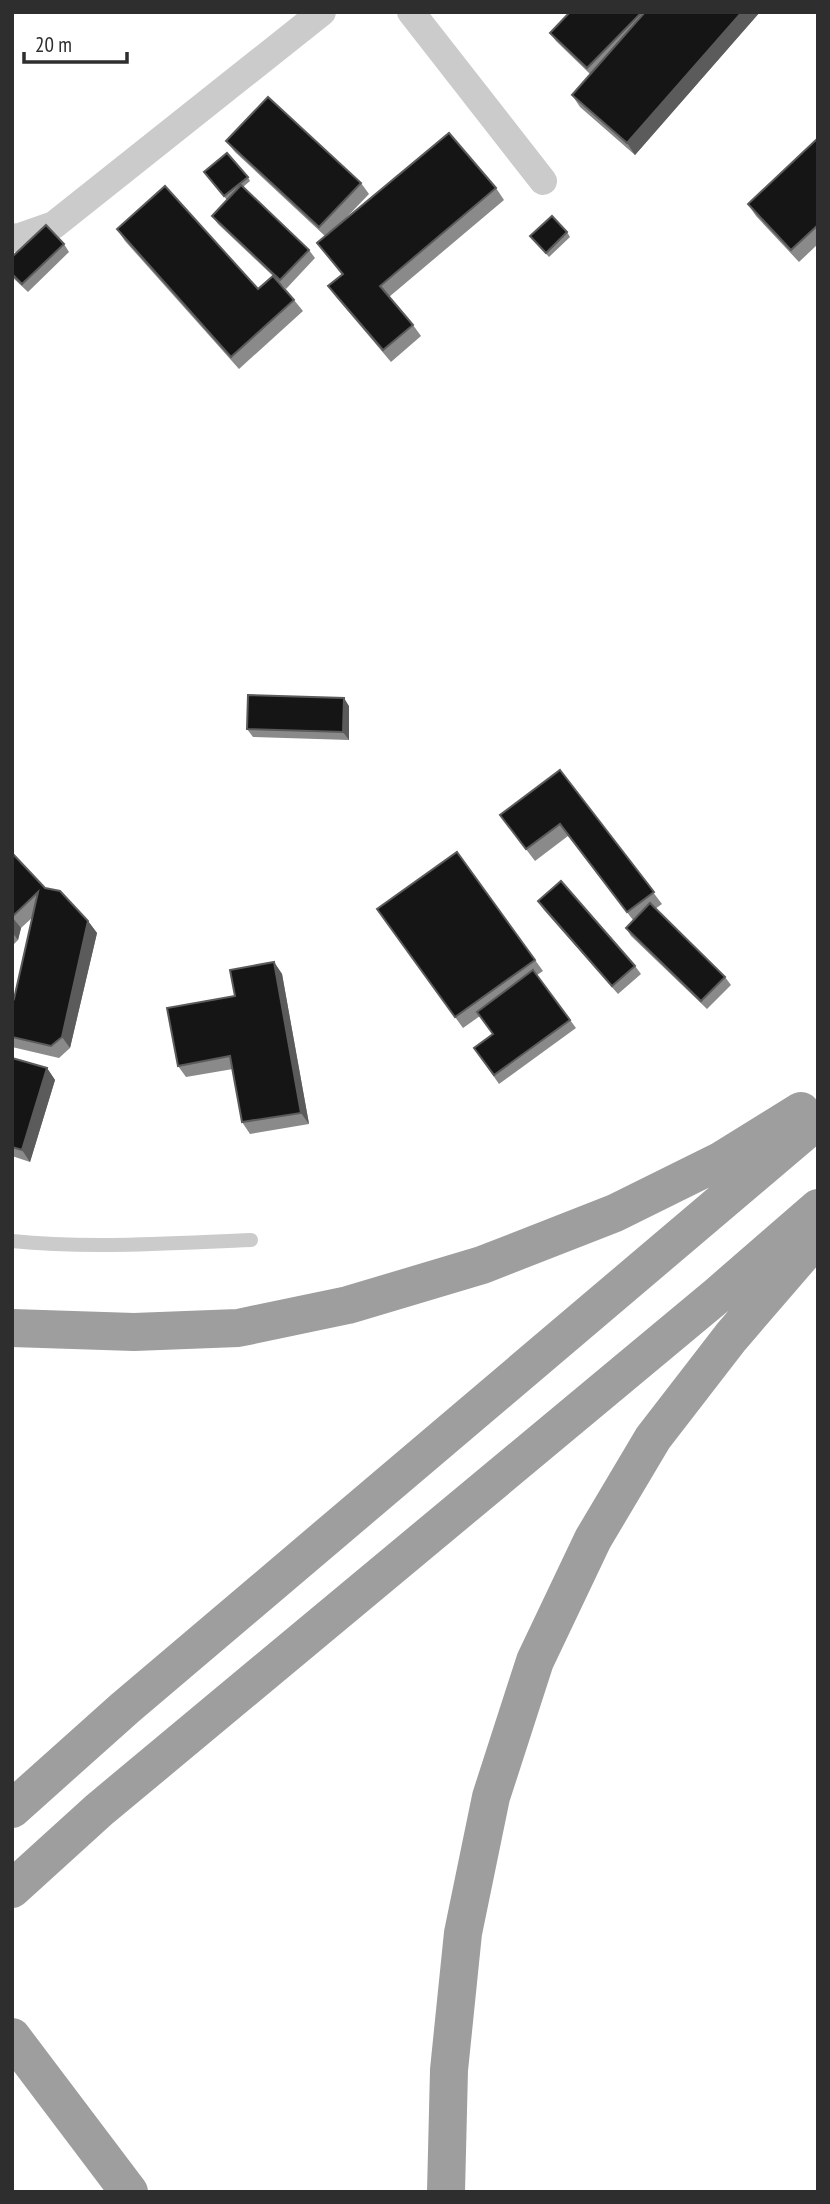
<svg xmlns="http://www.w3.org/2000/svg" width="830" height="2204" viewBox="0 0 830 2204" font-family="'PT Sans Narrow',sans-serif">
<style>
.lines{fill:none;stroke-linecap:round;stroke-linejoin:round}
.service{stroke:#cbcbcb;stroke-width:14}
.minor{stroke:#cbcbcb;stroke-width:28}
.trunk{stroke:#9e9e9e;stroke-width:38}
.wall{fill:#8a8a8a}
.shaded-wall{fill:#5b5b5b}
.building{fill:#151515;stroke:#5b5b5b;stroke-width:2}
</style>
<rect width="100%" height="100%" fill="#fff"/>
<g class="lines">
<path class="service" d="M12 1241C91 1249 172 1243 251 1240"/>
<path class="minor" d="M411 12 543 181
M12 237 17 238 54 225 322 12"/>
<path class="trunk" d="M12 1328 134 1332 238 1328 348 1305 482 1265 615 1213 722 1160 801 1111
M12 1809 125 1708 818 1120
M12 1889 99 1810 719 1294 818 1208
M12 2037 129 2192
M446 2192 449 2070 463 1933 491 1797 535 1661 593 1539 653 1438 731 1337 818 1236"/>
</g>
<path class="wall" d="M570 12H760L635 155 580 107 572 95 590 74 556 41 550 33Z
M818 138V244L799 262 756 216 748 204Z
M226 141 361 183 369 194 344 220 496 188 504 200 389 297 413 325 421 336 391 362 336 297 328 286 342 275 317 243 325 236 235 152Z
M207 176 248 177 250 181 243 187 309 250 315 258 286 289 277 280 294 300 303 311 239 369 125 241 117 229 258 289 273 276 218 224 212 216 227 200Z
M567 232 570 237 549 257 530 236Z
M64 244 69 252 28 292 12 277V257Z
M349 706V740L253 737 247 729Z
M560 770 662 904 655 909 725 977 731 985 707 1009 631 936 626 928 633 920 568 836 535 861 500 815Z
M457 852 543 971 537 975 576 1028 499 1084 474 1048 493 1034 480 1016 463 1028 377 909Z
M12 853 45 888 88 921 97 933 70 1048 59 1058 12 1047V998L14 999 33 917 21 928 18 940 12 946Z
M538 901 635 966 641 974 618 994 544 910Z
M274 962 282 974 309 1124 250 1134 242 1122 233 1069 186 1077 178 1066 235 996Z
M12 1058 47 1068 55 1080 30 1162 12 1156Z"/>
<path class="shaded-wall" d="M742 12H760L635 155 627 143Z
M344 698 349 706V740L343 732Z
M12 917 21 928 18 940 12 932Z
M88 921 97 933 70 1048 62 1037Z
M274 962 282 974 309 1124 301 1113Z
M47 1068 55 1080 30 1162 22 1150Z"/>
<path class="building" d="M570 12H642L587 68 550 33Z
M645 12H742L627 143 572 95Z
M268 97 361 183 319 227 226 141Z
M449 133 496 188 380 286 413 325 383 350 328 286 343 274 317 243Z
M818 138V225L791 250 748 204Z
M227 153 248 177 224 196 204 172Z
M241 185 309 250 280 280 212 216Z
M165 186 258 289 273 276 294 300 231 357 117 229Z
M552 216 567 232 546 253 530 236Z
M46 225 64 244 22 284 12 274V257Z
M248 695 344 698 343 732 247 729Z
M560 770 654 892 627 912 560 824 526 849 500 815Z
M457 852 535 960 455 1017 377 909Z
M12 853 45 888 60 891 88 921 62 1037 51 1046 12 1037V998L14 999 38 892 12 917Z
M561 881 635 966 612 986 538 901Z
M650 903 725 977 701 1001 626 928Z
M274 962 301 1113 242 1122 230 1056 178 1066 167 1008 235 996 230 970Z
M533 970 570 1020 494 1075 474 1048 493 1034 477 1012Z
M12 1058 47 1068 22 1150 12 1147Z"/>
<rect width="830" height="2204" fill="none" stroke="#2e2e2e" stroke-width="28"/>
<path d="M24 52v10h103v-10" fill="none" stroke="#2e2e2e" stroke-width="3.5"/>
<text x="35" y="52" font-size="21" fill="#2e2e2e" stroke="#ffffff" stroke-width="5" paint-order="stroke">20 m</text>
</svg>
